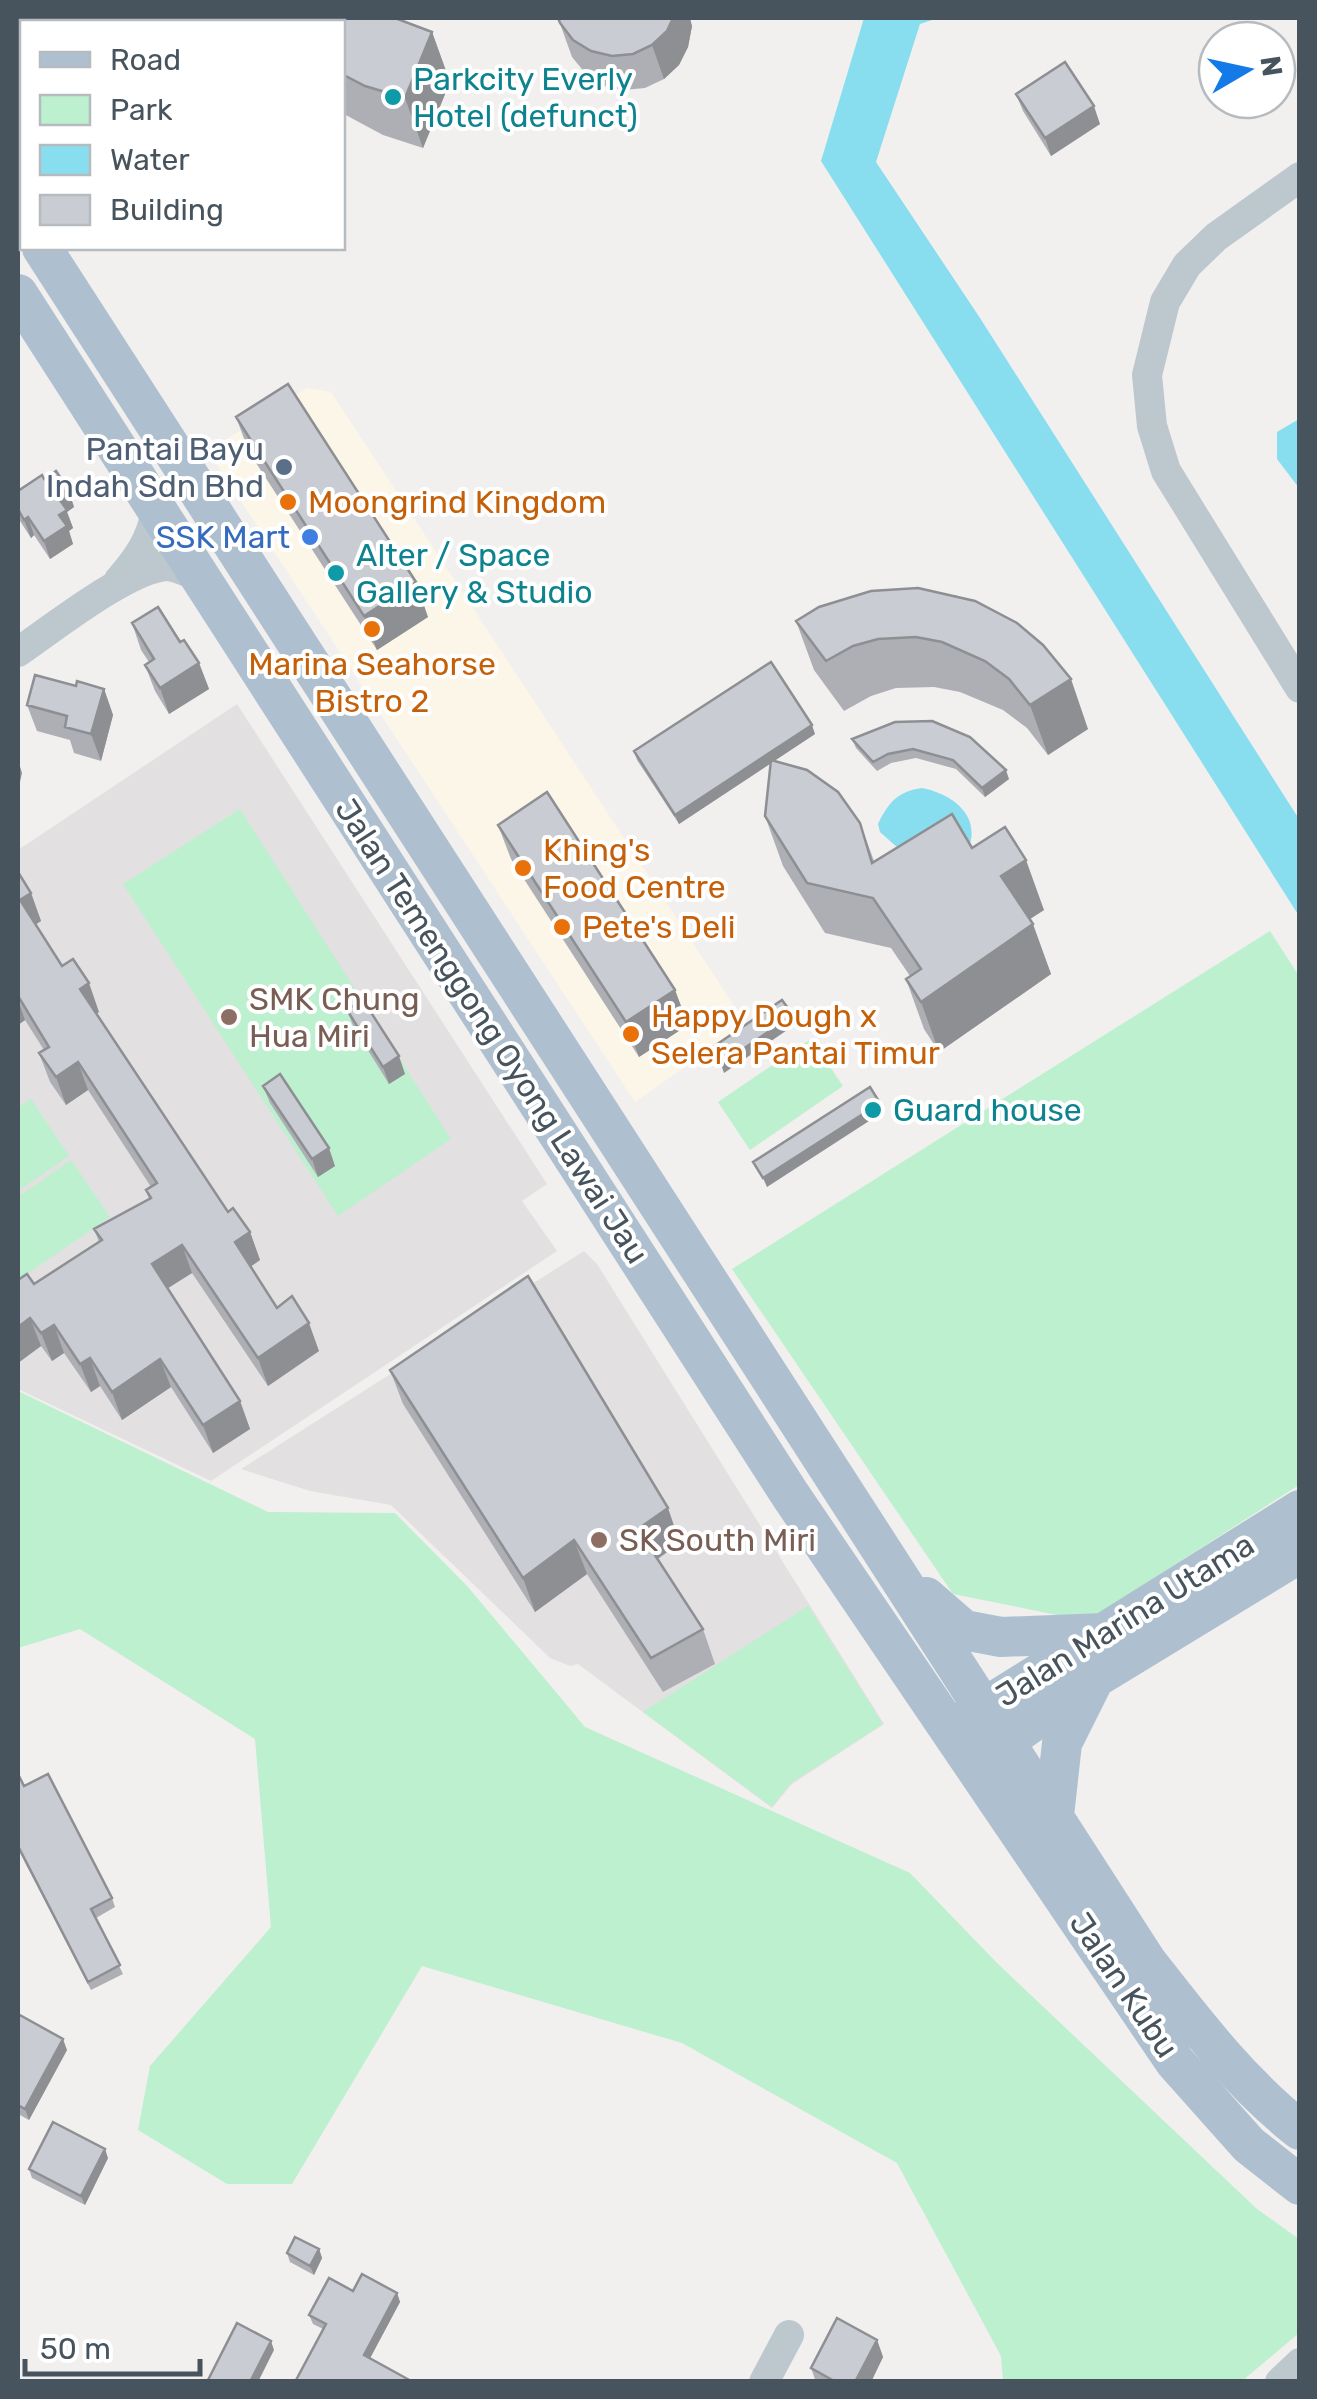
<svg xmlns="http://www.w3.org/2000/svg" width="1317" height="2399" viewBox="0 0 1317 2399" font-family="Rubik,sans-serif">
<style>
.commercial{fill:#fcf6e8}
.education{fill:#e3e0e1}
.green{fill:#bcf0ce}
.water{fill:#88deee}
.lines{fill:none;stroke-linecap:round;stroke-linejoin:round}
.minor{stroke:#bdc7ce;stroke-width:30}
.major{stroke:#aec0cf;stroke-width:40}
.wall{fill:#adafb5}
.shaded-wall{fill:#8d8f93}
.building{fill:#c9ccd2;stroke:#8d8f93;stroke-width:2.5}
.culture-dot{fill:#0f9aa8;stroke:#fff;stroke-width:4}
.service-dot{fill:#5c6f8a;stroke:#fff;stroke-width:4}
.food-dot{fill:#e8710a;stroke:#fff;stroke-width:4}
.shop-dot{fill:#3f7fe0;stroke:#fff;stroke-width:4}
.education-dot{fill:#8d6e63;stroke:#fff;stroke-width:4}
.labels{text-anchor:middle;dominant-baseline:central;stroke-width:8;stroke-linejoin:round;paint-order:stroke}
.culture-label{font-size:32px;fill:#0d838f;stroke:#fff;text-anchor:start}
.service-label{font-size:32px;fill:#4e5e75;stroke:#fff;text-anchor:end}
.food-label{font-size:32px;fill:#c56008;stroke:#fff;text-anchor:start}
.shop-label{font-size:32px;fill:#366cbe;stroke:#fff;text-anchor:end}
.education-label{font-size:32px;fill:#785e54;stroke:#fff;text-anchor:start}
.street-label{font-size:32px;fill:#47545d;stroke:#fff}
</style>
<rect width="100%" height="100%" fill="#f2efef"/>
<path class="commercial" d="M307 388 331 392 746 1024 635 1102 208 451Z"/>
<path class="education" d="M237 704 547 1184 522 1201 557 1251 211 1481 18 1389V850Z
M584 1251 597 1264 884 1724 792 1784 772 1808 578 1664 570 1666 550 1658 391 1505 310 1491 241 1469Z"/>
<path class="green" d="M240 809 451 1139 338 1216 123 884Z
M1270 931 1299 976V1485L1087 1621 953 1594 732 1269Z
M811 1039 843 1086 750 1150 718 1102Z
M31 1099 69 1156 18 1191V1108Z
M71 1160 110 1217 18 1280V1197Z
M18 1391 268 1512 395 1513 468 1587 585 1727 910 1873 998 1964 1257 2209 1299 2239V2333L1242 2381H1003L1001 2356 897 2163 682 2043 422 1966 292 2184H227L138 2130 150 2066 271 1927 255 1739 80 1629 18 1648Z
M808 1606 883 1724 791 1783 772 1807 643 1712Z"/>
<path class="water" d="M864 18H938L920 24 876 162 980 318 1299 819V916L821 161Z
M1299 419V488L1277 459V432Z
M922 788C953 794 982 816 968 850L898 848 880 832 878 824C888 803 898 791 922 788Z"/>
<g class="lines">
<path class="minor" d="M1300 177 1216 237 1187 265 1165 302 1147 375 1152 426 1166 471 1300 688
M119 580C138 558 151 540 156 511
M18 652C52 629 127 569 166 566 179 566 190 574 202 579
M764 2382 789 2335
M1280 2382 1300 2363"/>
<path class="major" d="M18 210 22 218
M42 248 1147 1962C1194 2022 1239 2082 1300 2130
M18 294 791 1496 1175 2062 1249 2145 1300 2185
M926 1597 964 1630 1001 1637 1104 1633
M963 1721 1300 1510
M984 1756 1095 1678 1300 1553
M1054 1816 1062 1743 1093 1681"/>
</g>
<path class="wall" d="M260 18H395L432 32 450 82 423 148 383 135 342 113V22H262Z
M558 18 692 26 688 47 679 65 664 79 645 88 624 90 604 86 586 74 572 57Z
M1016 94 1100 124 1051 156 1023 111Z
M236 417 428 617 377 650 249 452Z
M44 479 68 489 74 507 67 512 73 528 69 531 73 544 50 559 34 535 31 538 20 521 18 514V491Z
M956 595 1088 729 1048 755 1027 728 1003 710 960 692 934 687 896 688 871 696 844 711 814 670 796 621Z
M132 623 180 642 199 663 209 689 169 714 155 691 145 665 149 662 141 650Z
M76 686 104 689 113 715 101 761 74 753 70 740 37 731 27 705Z
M895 722 1009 779 985 797 956 769 916 758 891 763 877 771 856 748 852 739Z
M815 734 774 761 860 823 874 861 972 848 1044 910 1030 919 1051 974 939 1052 924 1029 906 979 910 976 891 948 825 933 783 866 765 816 770 764 679 824 637 760 634 751Z
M498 825 675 990 688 1025 639 1057 511 859Z
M18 872 31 893 41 921 35 925 62 966 99 1012 96 1013 228 1212 250 1232 260 1260 251 1266 277 1308 319 1351 268 1386 192 1273 167 1288 240 1401 250 1429 213 1453 171 1387 122 1420 100 1386 91 1392 64 1353 52 1361 41 1346 18 1363V1280L34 1284 99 1242 94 1229 149 1199 146 1190 151 1187 88 1090 66 1105 50 1082 39 1053 44 1050 25 1020 18 1025Z
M347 1010 405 1074 389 1084 354 1028Z
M263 1086 335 1166 318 1177 270 1103Z
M390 1370 680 1543 658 1559 703 1629 715 1664 663 1692 587 1574 535 1612 403 1404Z
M18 1774 24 1786 112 1898 115 1907 96 1918 123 1974 91 1990 18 1849Z
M18 2014 67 2050 29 2120 18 2114Z
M108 2158 85 2205 32 2178 29 2169Z
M319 2249 322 2258 314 2275 290 2262 287 2253Z
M353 2291 397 2293 400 2302 370 2358 295 2382 323 2329 313 2324 309 2315Z
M877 2340 883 2357 871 2382H816L811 2368Z"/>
<path class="shaded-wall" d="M673 18H690L692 26 688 47 679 65 664 79 652 45Z
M432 32 450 82 423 148 405 98Z
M1094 106 1100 124 1051 156 1045 138Z
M68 489 74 507 67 512 73 528 69 531 73 544 50 559 44 541 59 515 57 496Z
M28 517 34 535 31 538 24 520Z
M416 582 428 617 377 650 364 616Z
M199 663 209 689 169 714 160 688Z
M1071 679 1088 729 1048 755 1030 705Z
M104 689 113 715 101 761 91 734Z
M812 725 815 734 679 824 675 815Z
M18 760 22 773 18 791Z
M1006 770 1009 779 985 797 982 788Z
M1026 860 1044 910 1019 926 1001 876Z
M31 893 41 921 30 928 20 900Z
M1033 924 1051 974 939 1052 921 1002Z
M89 983 99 1012 90 1017 80 989Z
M675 990 688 1025 639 1057 626 1022Z
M18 1000 25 1020 18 1025Z
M793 1015 796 1024 724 1073 721 1064Z
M399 1056 405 1074 389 1084 383 1067Z
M78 1062 88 1090 66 1105 56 1077Z
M880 1103 883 1112 767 1187 763 1178Z
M329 1148 335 1166 318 1177 312 1159Z
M250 1232 260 1260 246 1270 235 1242Z
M182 1245 192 1273 162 1292 152 1264Z
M30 1318 41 1346 18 1363V1327Z
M309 1323 319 1351 268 1386 258 1358Z
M54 1325 64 1353 52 1361 41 1333Z
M90 1358 100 1386 91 1392 80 1364Z
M160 1359 171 1387 122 1420 112 1392Z
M240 1401 250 1429 213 1453 203 1425Z
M668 1508 680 1543 651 1563 638 1529Z
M574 1540 587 1574 535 1612 523 1578Z
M63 2039 67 2050 29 2120 25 2109Z
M105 2149 108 2158 85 2205 81 2196Z
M319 2249 322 2258 314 2275 310 2266Z
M397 2293 400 2302 367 2364 364 2355Z
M877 2340 883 2357 871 2382H855Z
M271 2341 274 2350 258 2382H250Z"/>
<path class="building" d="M277 18H395L432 32 405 98 365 86 342 74V22H281Z
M558 18H673L667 31 652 45 633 54 612 56 591 51 573 40 560 23Z
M1065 62 1094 106 1045 138 1016 94Z
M288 384 416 582 364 616 236 417Z
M56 471 68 489 57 496 67 510 59 515 67 526 44 541 28 517 24 520 18 509V491L42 475 44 479Z
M918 588 975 601 1017 623 1043 645 1071 679 1030 705 1009 679 985 661 942 642 916 637 878 639 853 646 826 661 796 621 819 607 871 591Z
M158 607 180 642 184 640 199 663 160 688 145 665 154 659 132 623Z
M771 662 812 725 675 815 634 751Z
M35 675 76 686 77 681 104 689 91 734 65 727 67 716 27 705Z
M932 721 970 737 1006 770 982 788 953 760 913 749 888 754 873 762 852 739 895 722Z
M771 760 807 770 838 792 860 823 872 863 952 814 972 848 1005 827 1026 860 1001 876 1033 924 921 1002 906 979 921 969 873 898 807 883 765 816Z
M547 792 675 990 626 1022 498 825Z
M18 872 31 893 20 900 62 966 73 959 89 983 80 989 228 1212 233 1208 250 1232 235 1242 277 1308 292 1296 309 1323 258 1358 182 1245 152 1264 240 1401 203 1425 160 1359 112 1392 90 1358 80 1364 54 1325 41 1333 30 1318 18 1327V1280L27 1274 34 1284 102 1240 94 1229 151 1198 146 1190 157 1183 78 1062 56 1077 39 1053 49 1047 18 996Z
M363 1000 399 1056 383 1067 347 1010Z
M782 1000 793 1015 721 1064 710 1049Z
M280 1074 329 1148 312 1159 263 1086Z
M870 1087 880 1103 763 1178 753 1162Z
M528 1276 668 1508 638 1529 703 1629 651 1658 574 1540 523 1578 390 1370Z
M18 1774 24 1786 48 1774 112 1898 91 1909 120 1965 88 1982 18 1846Z
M18 2014 63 2039 25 2109 18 2105Z
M53 2122 105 2149 81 2196 29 2169Z
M295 2237 319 2249 310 2266 287 2253Z
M362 2274 397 2293 364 2355 413 2382H295L326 2324 309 2315 329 2278 353 2291Z
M837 2318 877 2340 855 2382H836L811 2368Z
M237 2323 271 2341 250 2382H207Z"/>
<g class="culture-dot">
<circle cx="393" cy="97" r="10"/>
<circle cx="336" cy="573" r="10"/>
<circle cx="873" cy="1110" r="10"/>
</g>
<circle class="service-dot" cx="284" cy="467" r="10"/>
<g class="food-dot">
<circle cx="288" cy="502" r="10"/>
<circle cx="372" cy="629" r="10"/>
<circle cx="523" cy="868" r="10"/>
<circle cx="562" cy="927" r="10"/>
<circle cx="631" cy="1034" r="10"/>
</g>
<circle class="shop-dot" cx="310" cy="537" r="10"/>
<g class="education-dot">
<circle cx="229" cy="1017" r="10"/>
<circle cx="599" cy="1540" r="10"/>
</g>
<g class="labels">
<g class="culture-label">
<text x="413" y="79">Parkcity Everly<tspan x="413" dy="37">Hotel (defunct)</tspan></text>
<text x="356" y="555">Alter / Space<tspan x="356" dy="37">Gallery &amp; Studio</tspan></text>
<text x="893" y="1110">Guard house</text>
</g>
<g class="service-label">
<text x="264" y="449">Pantai Bayu<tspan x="264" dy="37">Indah Sdn Bhd</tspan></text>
</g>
<g class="food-label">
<text x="308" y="502">Moongrind Kingdom</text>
<text x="372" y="664" text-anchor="middle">Marina Seahorse<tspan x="372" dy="37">Bistro 2</tspan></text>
<text x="543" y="850">Khing's<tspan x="543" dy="37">Food Centre</tspan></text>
<text x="582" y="927">Pete's Deli</text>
<text x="651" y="1016">Happy Dough x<tspan x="651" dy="37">Selera Pantai Timur</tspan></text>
</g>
<g class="shop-label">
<text x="290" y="537">SSK Mart</text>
</g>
<g class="education-label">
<text x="249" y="999">SMK Chung<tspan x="249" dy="37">Hua Miri</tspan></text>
<text x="619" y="1540">SK South Miri</text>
</g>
<g class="street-label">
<text transform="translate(492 1031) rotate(57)">Jalan Temenggong Oyong Lawai Jau</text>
<text transform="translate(1125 1620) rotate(-32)">Jalan Marina Utama</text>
<text transform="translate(1124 1985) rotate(56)">Jalan Kubu</text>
</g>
</g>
<rect width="1317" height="2399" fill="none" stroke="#47545d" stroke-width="40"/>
<rect x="20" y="20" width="325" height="230" fill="#ffffff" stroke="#b5bbbe" stroke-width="2.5"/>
<rect x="40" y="52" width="50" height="15" fill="#aec0cf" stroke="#b5bbbe" stroke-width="2.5"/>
<text x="110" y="70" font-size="30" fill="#47545d">Road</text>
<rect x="40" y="95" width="50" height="30" fill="#bcf0ce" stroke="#b5bbbe" stroke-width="2.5"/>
<text x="110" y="120" font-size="30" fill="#47545d">Park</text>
<rect x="40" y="145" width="50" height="30" fill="#88deee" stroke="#b5bbbe" stroke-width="2.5"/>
<text x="110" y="170" font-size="30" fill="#47545d">Water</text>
<rect x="40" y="195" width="50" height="30" fill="#c9ccd2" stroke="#b5bbbe" stroke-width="2.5"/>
<text x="110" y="220" font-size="30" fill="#47545d">Building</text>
<g transform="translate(1247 70) rotate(81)"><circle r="48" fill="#ffffff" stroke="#b5bbbe" stroke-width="2.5"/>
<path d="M0-8L18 38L0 25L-18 38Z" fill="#147ae7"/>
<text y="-15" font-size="28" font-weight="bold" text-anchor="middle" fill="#47545d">N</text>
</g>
<path d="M25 2359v15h175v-15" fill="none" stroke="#47545d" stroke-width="5"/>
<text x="40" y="2359" font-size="30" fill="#47545d" stroke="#ffffff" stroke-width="8" paint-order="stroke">50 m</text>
</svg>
